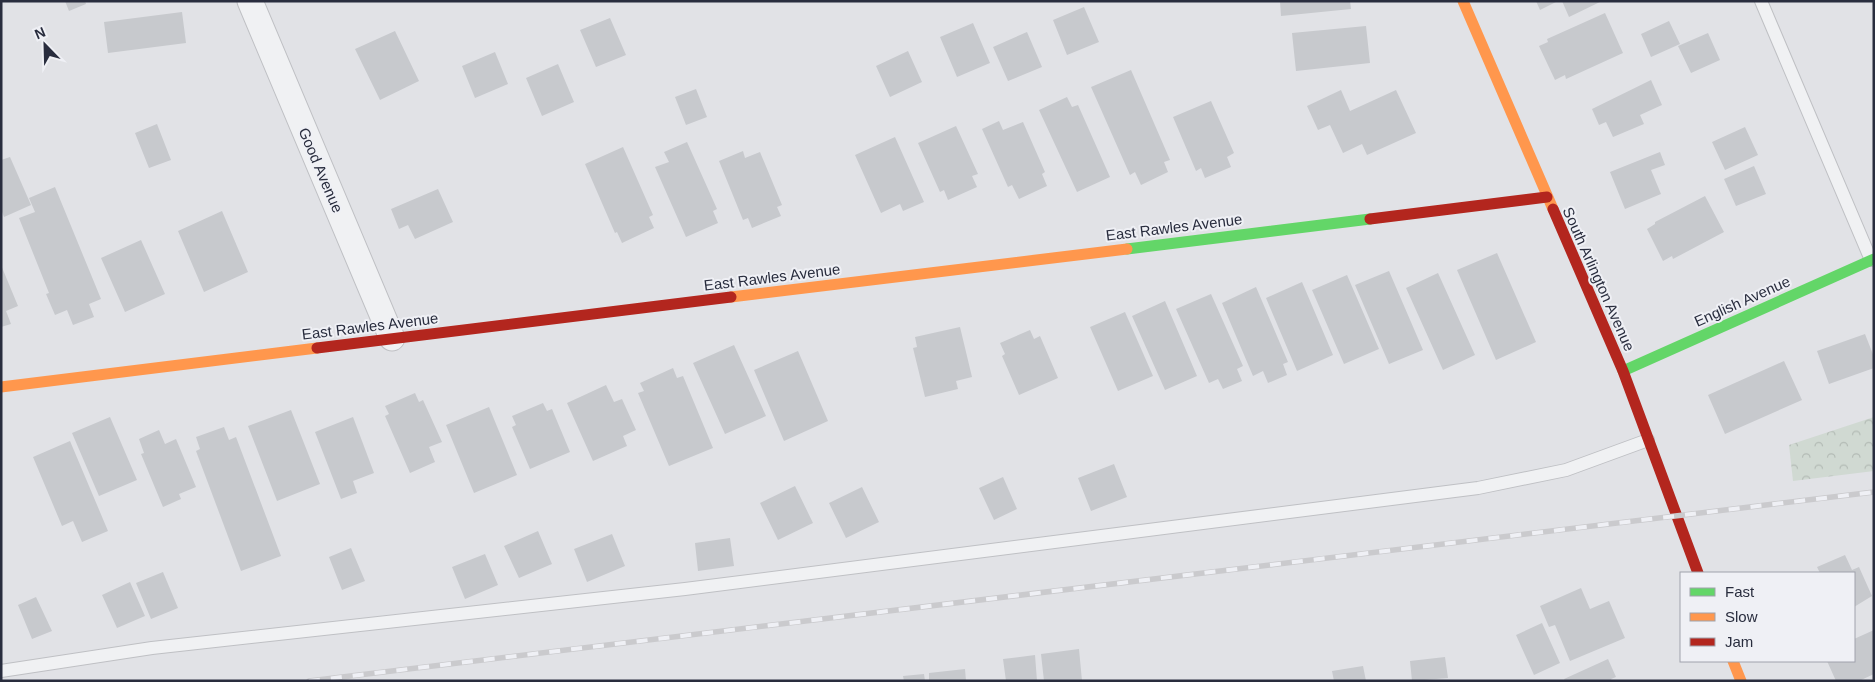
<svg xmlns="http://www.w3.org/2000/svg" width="1875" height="682" viewBox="0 0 1875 682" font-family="Helvetica,sans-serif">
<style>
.forest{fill:url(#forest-crowns)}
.building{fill:#c7c9cd}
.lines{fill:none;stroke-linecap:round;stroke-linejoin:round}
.lane-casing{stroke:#bfc0c4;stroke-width:14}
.street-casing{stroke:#bfc0c4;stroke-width:27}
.lane{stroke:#f0f1f3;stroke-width:12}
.street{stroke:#f0f1f3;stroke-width:25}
.fast{stroke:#63d668;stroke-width:11}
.slow{stroke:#ff974d;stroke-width:11}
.jam{stroke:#b3261e;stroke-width:11}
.rail-casing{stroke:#cacacd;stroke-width:5.5}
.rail{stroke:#eff0f5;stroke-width:4;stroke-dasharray:11;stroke-linecap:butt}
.labels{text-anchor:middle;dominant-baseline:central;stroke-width:4;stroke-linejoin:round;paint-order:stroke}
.street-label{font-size:15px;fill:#292d3e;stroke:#eff0f5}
</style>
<defs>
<pattern id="forest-crowns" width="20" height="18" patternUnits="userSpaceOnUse" patternTransform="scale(1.25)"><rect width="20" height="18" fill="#d0d9d2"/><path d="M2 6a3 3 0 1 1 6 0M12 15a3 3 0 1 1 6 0" fill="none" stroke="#b3bbb5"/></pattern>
</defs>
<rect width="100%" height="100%" fill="#e1e2e6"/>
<path class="forest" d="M1874 417V471L1793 481 1789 445Z"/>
<path class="building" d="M65 1H85L86 4 69 11Z
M1280 1H1350L1351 9 1281 16Z
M1536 1H1558L1540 10Z
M1562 1H1602L1569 17Z
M1084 7 1099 42 1067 55 1053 20Z
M182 12 186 43 108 53 104 22Z
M1605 13 1623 53 1566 79 1565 75 1555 80 1539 46 1548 42 1547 39Z
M610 18 626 55 596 67 580 30Z
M1669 21 1680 44 1651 57 1641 34Z
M973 23 990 63 957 77 940 37Z
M1366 26 1370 63 1296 71 1292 33Z
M395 31 419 81 380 100 355 49Z
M1027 32 1042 67 1008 81 993 47Z
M1708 33 1720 60 1691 73 1678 46Z
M908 51 922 82 890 97 876 66Z
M495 52 508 84 475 98 462 66Z
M558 64 574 102 542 116 526 78Z
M1131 70 1170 160 1164 162 1168 172 1141 185 1135 172 1130 175 1091 87Z
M1651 80 1662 105 1640 115 1644 124 1613 137 1606 122 1599 125 1592 109Z
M696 89 707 117 686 125 675 97Z
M1341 90 1350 111 1396 90 1416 133 1367 155 1362 144 1343 153 1330 125 1318 130 1307 106Z
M1067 97 1072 107 1078 105 1110 177 1077 192 1039 110Z
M1211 101 1234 153 1227 157 1231 167 1205 178 1201 168 1196 171 1173 117Z
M999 121 1003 130 1023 122 1045 172 1042 174 1047 186 1019 199 1012 185 1008 187 982 129Z
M157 124 171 160 149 168 135 133Z
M956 126 978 174 972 176 977 187 948 200 944 190 940 192 918 143Z
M1745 127 1758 155 1725 170 1712 142Z
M895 137 924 202 903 211 900 204 881 213 855 155Z
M687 142 717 209 713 211 718 223 686 237 655 167 669 162 664 152Z
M623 147 653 215 649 217 654 228 622 243 617 232 615 233 585 164Z
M743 151 745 158 760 152 782 205 777 207 781 216 752 228 748 218 743 220 719 161Z
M1660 152 1665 165 1651 170 1661 194 1625 209 1610 172Z
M10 157 31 205 4 217 1 209V160Z
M1754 166 1766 194 1736 206 1724 179Z
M55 187 101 299 89 304 94 317 73 325 67 310 55 315 46 294 49 293 19 218 35 212 29 198Z
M438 189 453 222 415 239 408 225 399 229 391 209Z
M1705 196 1724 232 1673 259 1672 256 1663 261 1647 229 1655 224V222Z
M222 211 248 272 204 292 178 231Z
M141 240 165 294 125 312 101 258Z
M1497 253 1536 342 1496 360 1457 270Z
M1 265 18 306 6 311 11 324 1 327Z
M1389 271 1423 350 1389 364 1355 285Z
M1438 273 1475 355 1443 370 1406 288Z
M1347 275 1379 349 1344 364 1312 290Z
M1302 282 1333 355 1297 371 1266 298Z
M1256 287 1288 362 1283 364 1287 375 1268 383 1263 371 1253 376 1222 303Z
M1211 294 1243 366 1237 369 1242 381 1223 389 1218 379 1209 383 1176 309Z
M1165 301 1197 376 1165 390 1132 316Z
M1125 312 1153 376 1118 391 1090 327Z
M960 327 972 377 956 381 958 389 925 397 913 348 917 347 915 337Z
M1030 330 1034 339 1040 336 1058 378 1019 395 1002 356 1005 354 1000 343Z
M1865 334 1874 357V368L1829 384 1817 351Z
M734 345 766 416 725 434 693 363Z
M798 351 828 421 784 441 754 370Z
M1784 361 1802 400 1725 434 1708 395Z
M673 368 677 378 683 376 713 448 669 466 638 393 644 391 640 383Z
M606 385 614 402 622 399 636 430 623 436 627 446 593 461 567 403Z
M415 393 419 402 423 400 442 442 429 447 435 462 410 473 385 416 389 414 385 406Z
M543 403 547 411 552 409 570 452 530 469 512 427 516 425 512 416Z
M489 407 517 475 474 493 446 425Z
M291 410 320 484 277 501 248 426Z
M110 417 137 480 99 496 72 433Z
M353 417 374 473 353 481 357 493 341 499 315 432Z
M224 427 229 440 236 437 281 556 241 571 196 451 200 449 196 437Z
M159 430 165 444 176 439 196 487 179 494 181 499 163 507 141 454 144 453 139 439Z
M70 441 108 531 82 542 73 521 62 526 33 457Z
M1114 464 1127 497 1091 511 1078 478Z
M1003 477 1017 509 994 520 979 488Z
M795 486 813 523 778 540 760 503Z
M862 487 879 522 846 538 829 503Z
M538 531 552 564 519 578 504 546Z
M612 534 625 566 587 582 574 549Z
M730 538 734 566 698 571 695 543Z
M351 548 365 581 342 590 329 557Z
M485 554 498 585 465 599 452 567Z
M1845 555 1852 570 1859 567 1872 596 1854 607V573H1820L1817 567Z
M163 572 178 608 151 619 136 583Z
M130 582 145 616 117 628 102 595Z
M1581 588 1590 609 1609 601 1625 638 1570 661 1555 625 1549 627 1540 606Z
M36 597 52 631 32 639 18 605Z
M1542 623 1560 663 1534 675 1516 635Z
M1874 630V674L1859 681H1836L1827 661H1854V639Z
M1079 649 1082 681H1044L1041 654Z
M1035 655 1037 681H1006L1003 659Z
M1445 657 1448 678 1412 681 1410 661Z
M1608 659 1616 677 1611 679 1612 681H1565L1564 679Z
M1363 666 1366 681H1334L1332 671Z
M965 669 966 681H929V673Z
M924 674 925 681H904L903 676Z"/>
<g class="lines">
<defs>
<path id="lane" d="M1761 1 1871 260
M1 671 152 648 685 589 1478 488 1566 470 1648 440"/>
<path id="street" d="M250 1 392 338"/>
</defs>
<use href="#lane" class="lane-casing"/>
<use href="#street" class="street-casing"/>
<use href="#lane" class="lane"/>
<use href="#street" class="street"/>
<path class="fast" d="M1127 249 1370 219
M1623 371 1874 259"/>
<path class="slow" d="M1463 1 1553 209
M731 297 1127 249
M1 387 317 348
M1733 661 1741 681"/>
<path class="jam" d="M1553 209 1623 371 1698 573
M1370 219 1547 197
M317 348 731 297"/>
<defs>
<path id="rail" d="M309 681 1874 492"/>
</defs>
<use href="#rail" class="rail-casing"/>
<use href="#rail" class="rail"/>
</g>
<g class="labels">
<g class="street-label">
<text transform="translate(321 170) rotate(67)">Good Avenue</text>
<text transform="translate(1174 227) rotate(-7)">East Rawles Avenue</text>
<text transform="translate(772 277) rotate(-7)">East Rawles Avenue</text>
<text transform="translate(1599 279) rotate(66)">South Arlington Avenue</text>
<text transform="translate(1742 301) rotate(-24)">English Avenue</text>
<text transform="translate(370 326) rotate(-7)">East Rawles Avenue</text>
</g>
</g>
<rect width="1875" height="682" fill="none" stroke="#292d3e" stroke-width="5"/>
<rect x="1680" y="572" width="175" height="90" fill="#eff0f5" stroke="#a0a2ac"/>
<rect x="1690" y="588" width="25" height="8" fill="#63d668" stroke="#a0a2ac"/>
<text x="1725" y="597" font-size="15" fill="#292d3e">Fast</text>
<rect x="1690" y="613" width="25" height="8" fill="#ff974d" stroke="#a0a2ac"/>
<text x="1725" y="622" font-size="15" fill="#292d3e">Slow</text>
<rect x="1690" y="638" width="25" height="8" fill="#b3261e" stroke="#a0a2ac"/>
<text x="1725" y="647" font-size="15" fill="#292d3e">Jam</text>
<g transform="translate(45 45) rotate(337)" stroke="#eff0f5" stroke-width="4" paint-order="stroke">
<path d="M0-4L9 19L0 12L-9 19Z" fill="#292d3e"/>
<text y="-8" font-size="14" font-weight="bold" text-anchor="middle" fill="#292d3e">N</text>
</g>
</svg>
